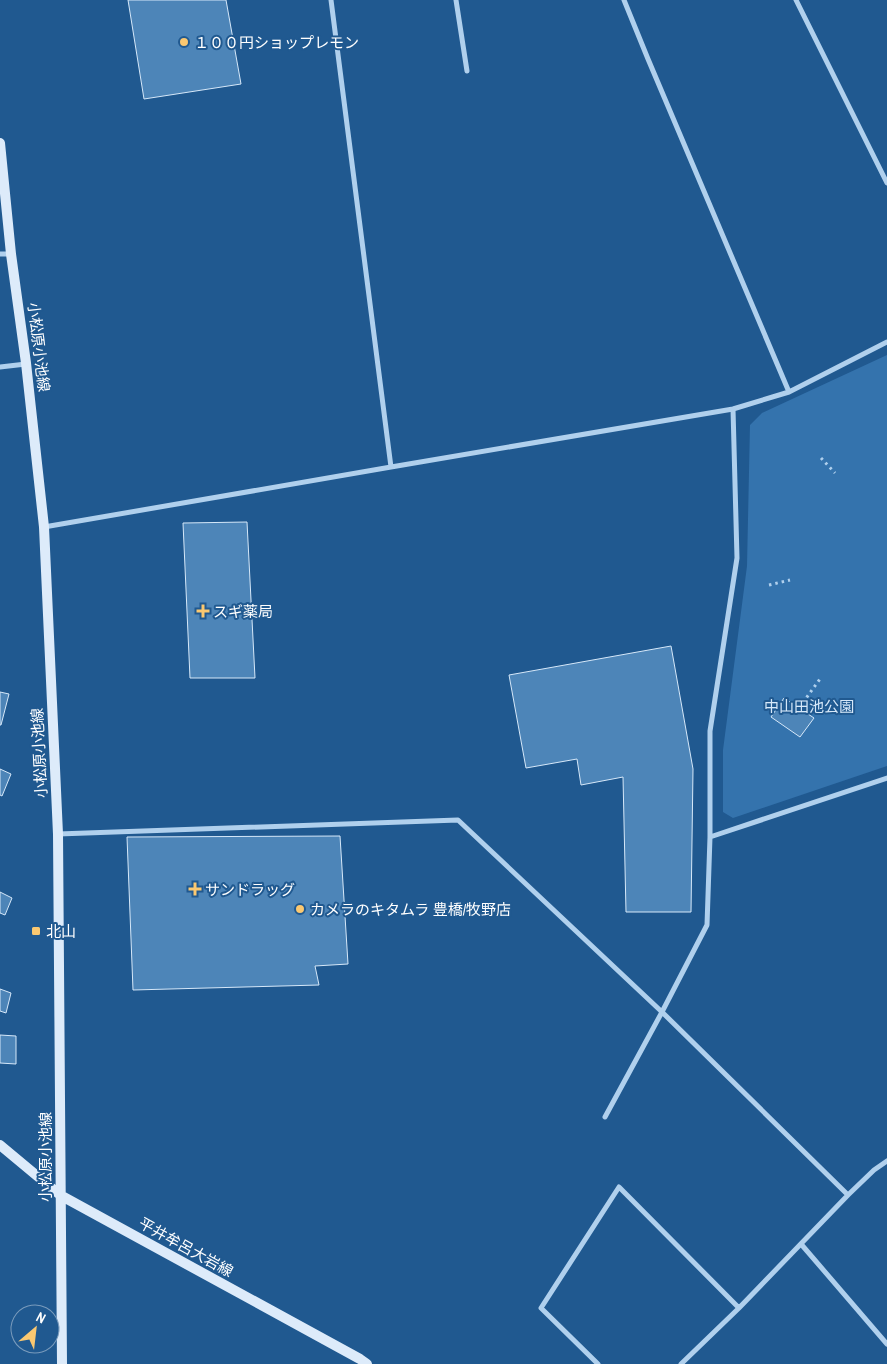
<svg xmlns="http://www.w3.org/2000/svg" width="887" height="1364" viewBox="0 0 887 1364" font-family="'Archivo Narrow','Noto Sans JP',sans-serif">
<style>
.green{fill:#3473ad}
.building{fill:#4d85b8;stroke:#d6e8f9}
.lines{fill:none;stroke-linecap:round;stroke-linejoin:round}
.path{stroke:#b0d0ed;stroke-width:3;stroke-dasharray:2.5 4;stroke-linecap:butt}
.street{stroke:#b0d0ed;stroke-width:5}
.secondary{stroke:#ddebfa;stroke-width:10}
.poi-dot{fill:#fac871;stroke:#205990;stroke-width:2}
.labels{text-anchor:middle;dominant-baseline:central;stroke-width:4;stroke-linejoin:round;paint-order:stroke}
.poi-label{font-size:15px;fill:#fff;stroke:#205990;text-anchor:start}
.street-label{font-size:15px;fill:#fff;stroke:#205990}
.park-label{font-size:15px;fill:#d6e8f9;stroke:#205990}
</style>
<rect width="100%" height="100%" fill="#205990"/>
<path class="green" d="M887 355V766L733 818 723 812V750L747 566 750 425 762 413Z"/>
<path class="building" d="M128 0H226L241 84 144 99Z
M247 522 255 678H190L183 523Z
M671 646 693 769 691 912H626L623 777 581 785 577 759 526 768 509 675Z
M0 692 9 694 1 725H0Z
M784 698 814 718 800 737 771 717Z
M0 769 11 774 2 796 0 795Z
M340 836 348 964 315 966 319 985 133 990 127 837Z
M0 892 12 898 5 915 0 913Z
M0 989 11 993 6 1013 0 1011Z
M0 1035 16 1036V1064L0 1063Z"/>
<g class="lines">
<path class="path" d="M821 458 835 473
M769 585 790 580
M799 708 820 679"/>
<path class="street" d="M331 0 391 467
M456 0 467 71
M624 0 648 59 789 392
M796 0 887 183
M0 254H11
M0 367 26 364
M44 527 391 467 733 409 789 392 887 342
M58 834 458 820 662 1012 848 1195
M710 837 887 778
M605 1117 662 1012 707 925 710 837V731L737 558 733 409
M801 1244 887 1344
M598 1364 541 1308 619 1187 739 1308
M681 1364 739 1308 848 1195 874 1170 887 1161"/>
<path class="secondary" d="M0 143 11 254 26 363 44 527 58 834 62 1364
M0 1145 60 1195 360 1359 367 1364"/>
</g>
<g class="poi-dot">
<circle cx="184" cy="42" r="5"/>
<path d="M200.5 603.5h5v5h5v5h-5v5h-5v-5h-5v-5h5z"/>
<path d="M192.5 881.5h5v5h5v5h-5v5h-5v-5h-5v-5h5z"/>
<circle cx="300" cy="909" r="5"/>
<rect x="31" y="926" width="10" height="10" rx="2.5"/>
</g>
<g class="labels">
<g class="poi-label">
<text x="194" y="42">１００円ショップレモン</text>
<text x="213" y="611">スギ薬局</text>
<text x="205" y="889">サンドラッグ</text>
<text x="310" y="909">カメラのキタムラ 豊橋/牧野店</text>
<text x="46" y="931">北山</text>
</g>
<g class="street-label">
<text transform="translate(39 347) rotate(83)">小松原小池線</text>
<text transform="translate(39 753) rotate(-93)">小松原小池線</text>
<text transform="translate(45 1157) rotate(-90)">小松原小池線</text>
<text transform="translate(186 1247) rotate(29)">平井牟呂大岩線</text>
</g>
<g class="park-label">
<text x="809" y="706">中山田池公園</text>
</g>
</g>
<g transform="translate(35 1329) rotate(28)"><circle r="24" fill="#205990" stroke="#799bbc"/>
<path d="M0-4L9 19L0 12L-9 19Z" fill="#fac871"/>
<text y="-8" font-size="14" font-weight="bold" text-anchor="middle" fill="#ffffff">N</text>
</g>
</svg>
